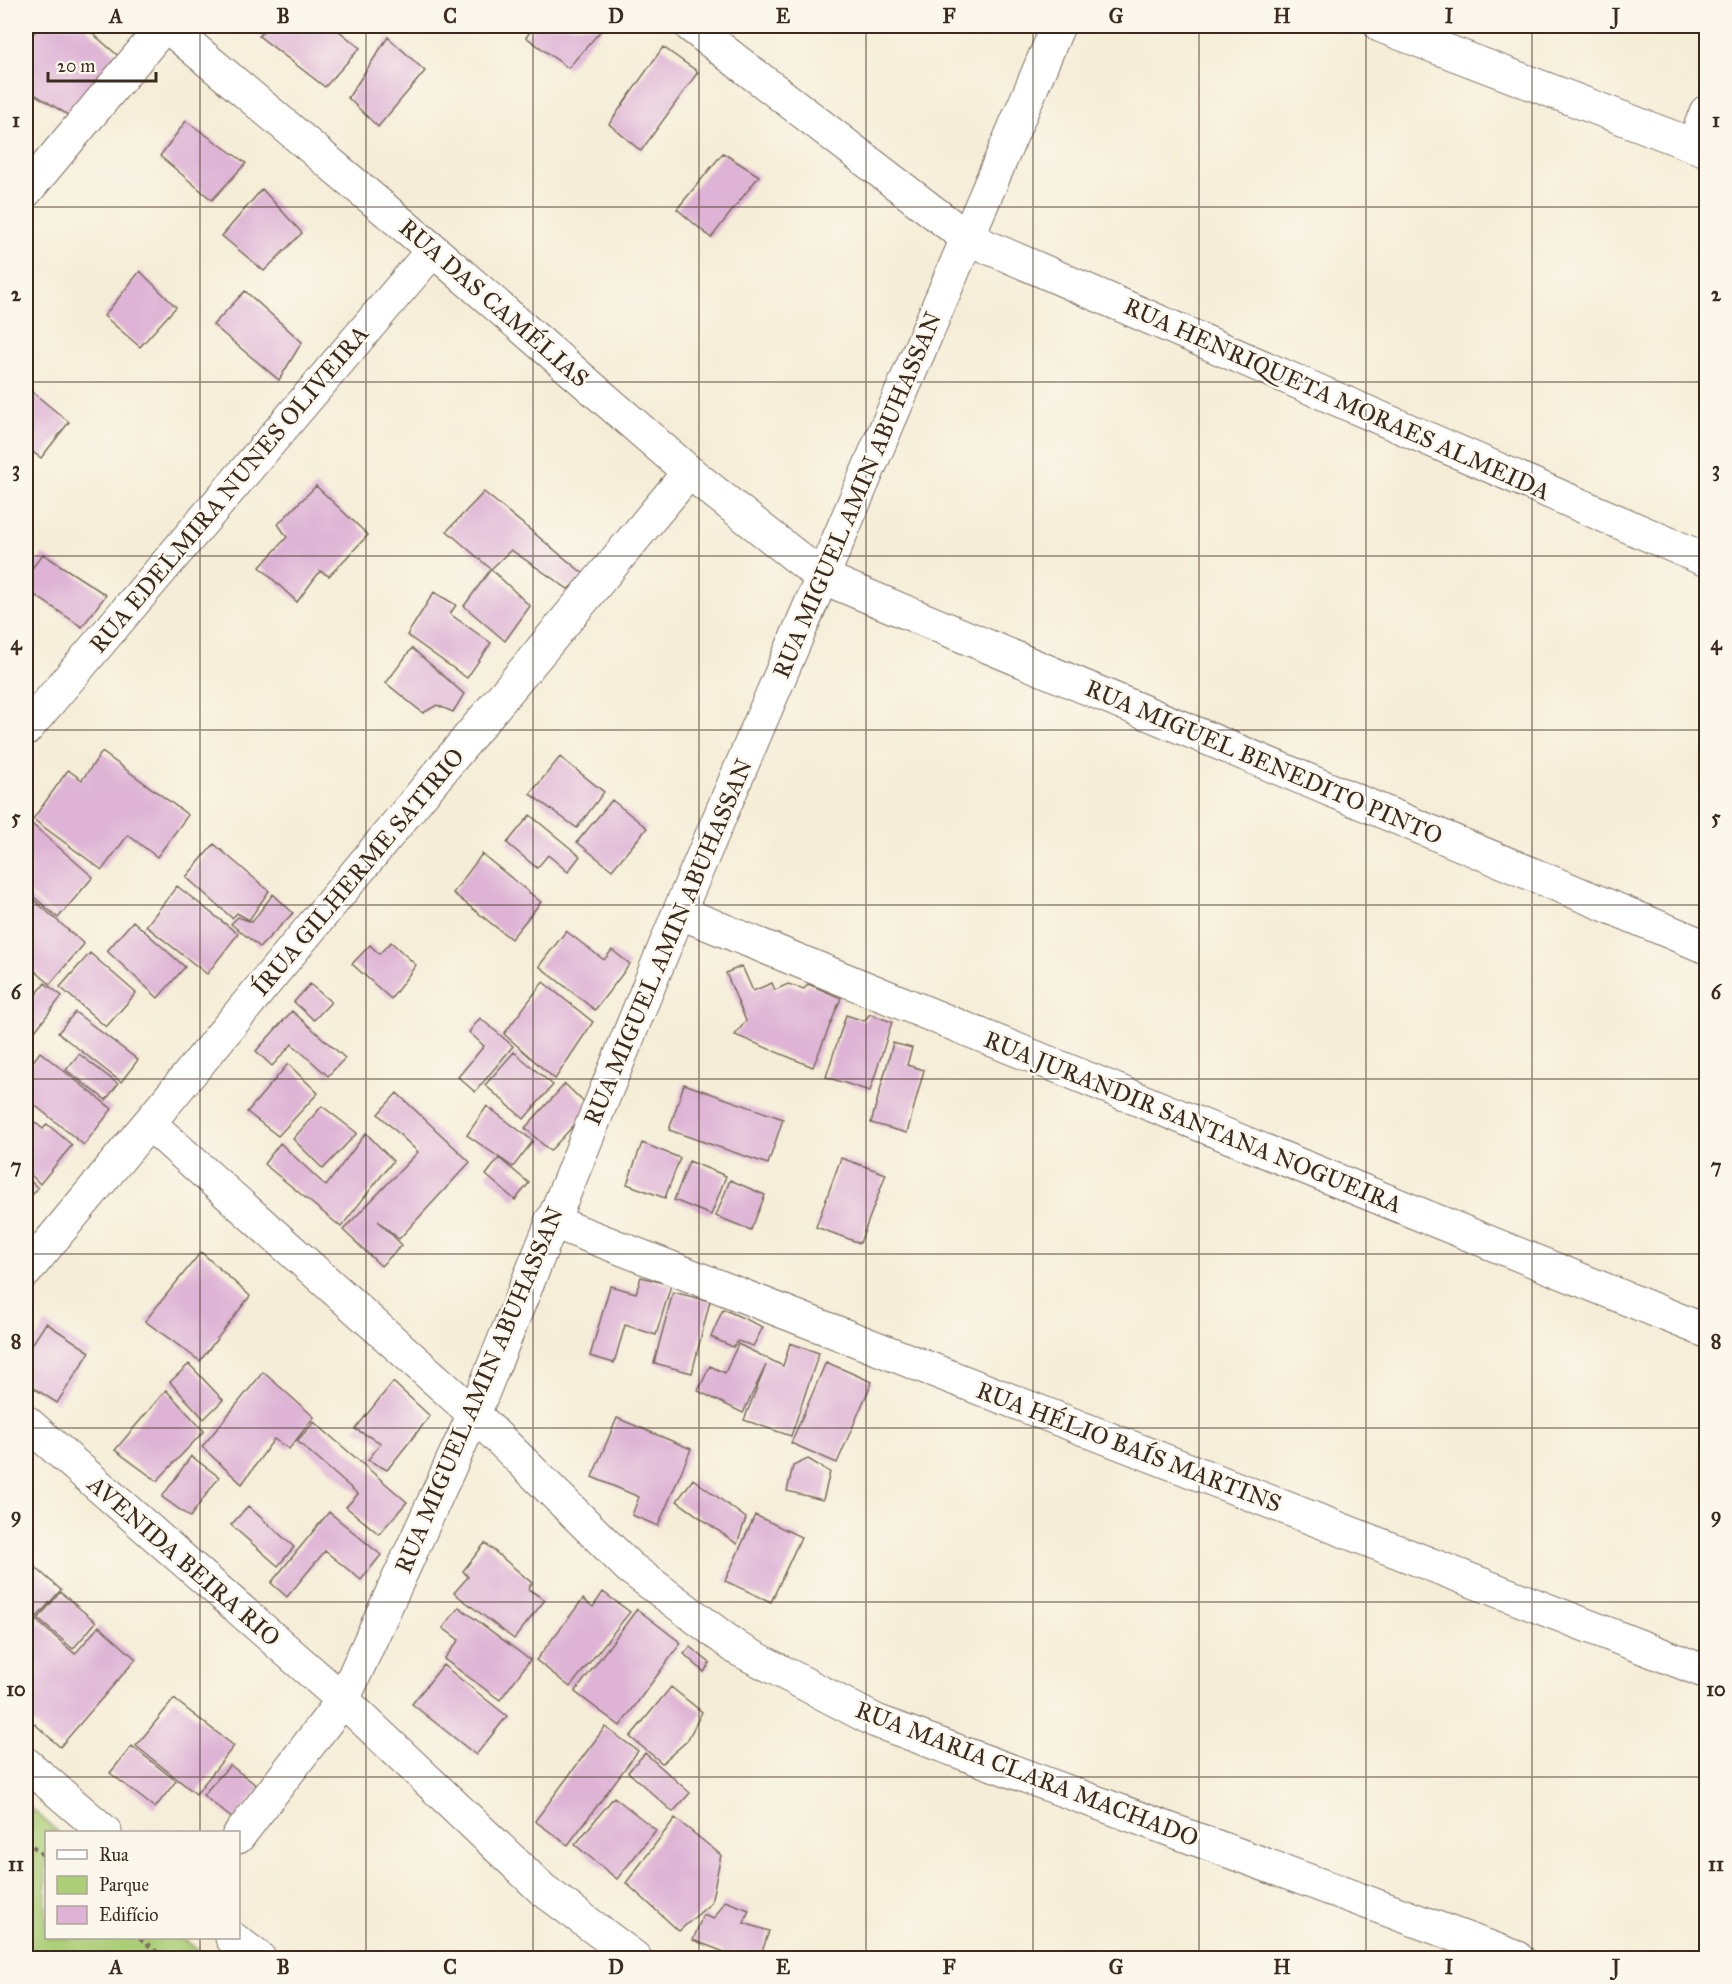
<svg xmlns="http://www.w3.org/2000/svg" width="1732" height="1984" viewBox="0 0 1732 1984" font-family="'IM FELL Great Primer',serif">
<style>
.green{fill:#abce77;stroke:#737c4a;stroke-width:1.5}
.building{fill:#deb3d5}
.lines{fill:none;stroke-linecap:round;stroke-linejoin:round}
.minor-casing{stroke:#7c6e5f;stroke-width:35}
.major-casing{stroke:#7c6e5f;stroke-width:35}
.path{stroke:#7c6e5f;stroke-width:4;stroke-dasharray:4.5 4.5;stroke-linecap:butt}
.minor{stroke:#fff;stroke-width:33}
.major{stroke:#fff;stroke-width:33}
.grid{fill:none;stroke:#3b2a1e;stroke-width:1.5;stroke-opacity:0.55}
.labels{text-anchor:middle;dominant-baseline:central;stroke-width:5;stroke-linejoin:round;paint-order:stroke}
.street-label{font-size:24px;fill:#3b2a1e;stroke:#fbf7ec}
.neatline{fill:none;stroke:#3b2a1e;stroke-width:2}
.grid-label{font-size:20px;text-anchor:middle;font-weight:bold;fill:#3b2a1e}
</style>
<rect width="100%" height="100%" fill="#fbf7ec"/>
<filter id="ink" filterUnits="userSpaceOnUse"><feTurbulence type="fractalNoise" baseFrequency=".0167" numOctaves="2"/><feDisplacementMap in="SourceGraphic" scale="12" xChannelSelector="R" yChannelSelector="G"/><feConvolveMatrix kernelMatrix="1 2 1 2 8 2 1 2 1" color-interpolation-filters="sRGB"/></filter>
<filter id="wash" filterUnits="userSpaceOnUse"><feTurbulence type="fractalNoise" baseFrequency=".008" numOctaves="4" result="noise"/><feDisplacementMap in="SourceGraphic" scale="24" xChannelSelector="R" yChannelSelector="G"/><feGaussianBlur stdDeviation="1.35" result="paint"/><feColorMatrix in="noise" values="0 0 0 0 0 0 0 0 0 0 0 0 0 0 0 0 0 1.4 0 .05"/><feComposite in="paint" operator="in"/></filter>
<g filter="url(#wash)">
<rect width="100%" height="100%" fill="#f5edd7"/>
<path class="green" d="M26 1804 58 1832H46V1938H182L209 1958H26Z"/>
<g id="blocks">
<path class="building" d="M40 26H84L123 60 68 115 26 89V42Z
M267 26H333L360 48 325 87 259 36Z
M535 26H605L568 68 526 37Z
M388 37 425 71 378 127 348 98Z
M663 47 698 72 641 151 609 124Z
M186 121 246 163 212 200 160 156Z
M723 153 759 176 711 238 677 209Z
M262 189 302 233 264 271 222 236Z
M140 271 176 307 140 347 104 316Z
M245 291 302 342 279 380 213 325Z
M26 387 69 422 41 458 26 447Z
M316 486 368 535 329 576 320 571 297 602 260 567 287 537 278 524Z
M484 492 585 575 568 589 511 550 491 569 530 606 505 641 464 606 491 569 447 531Z
M43 554 106 595 82 627 26 589V576Z
M434 592 456 605 450 614 491 643 467 678 407 635Z
M412 648 464 694 453 712 437 705 423 713 386 683Z
M102 752 188 815 157 857 128 835 102 870 33 819 68 770 82 780Z
M560 757 604 792 577 828 530 794Z
M612 800 647 828 612 870 577 842Z
M530 815 580 856 568 872 548 855 537 868 507 843Z
M26 819 93 877 58 918 26 890Z
M214 844 269 891 249 920 237 913 232 918 186 877Z
M482 854 541 902 511 939 453 893Z
M177 886 238 934 207 974 146 926Z
M26 893 84 944 50 984 26 963Z
M273 894 293 913 260 947 231 924 238 917 252 922Z
M133 921 185 967 158 998 107 951Z
M566 931 604 960 612 950 630 964 595 1010 539 966Z
M391 942 416 965 391 999 352 964 370 945 379 954Z
M90 953 136 993 106 1027 60 987Z
M742 966 753 991 772 983 775 990 788 984 804 989 808 984 841 998 813 1067 735 1035 746 1021 726 973Z
M543 982 593 1022 555 1079 504 1034Z
M45 983 62 996 28 1040 26 1038V1008Z
M310 984 331 1002 314 1020 294 1002Z
M292 1011 345 1058 328 1076 292 1044 272 1066 256 1051Z
M75 1012 138 1060 121 1082 58 1033Z
M870 1014 892 1022 870 1091 826 1077 846 1015 864 1021Z
M480 1018 513 1046 475 1092 458 1077 484 1046 469 1032Z
M893 1043 912 1048 907 1065 924 1070 907 1133 871 1123Z
M40 1052 112 1109 84 1145 26 1098V1071Z
M514 1052 553 1085 524 1119 485 1085Z
M79 1054 118 1084 106 1100 66 1070Z
M288 1064 318 1093 278 1136 247 1112Z
M565 1084 590 1108 550 1151 525 1128Z
M684 1084 783 1119 768 1164 669 1130Z
M397 1093 470 1162 399 1239 378 1221 402 1245 381 1266 343 1230 418 1152 378 1114Z
M322 1106 357 1133 323 1169 293 1139Z
M487 1106 533 1141 513 1167 467 1135Z
M26 1115 43 1129 47 1124 72 1145 40 1184 26 1170Z
M366 1133 393 1161 341 1227 264 1164 280 1143 326 1186Z
M642 1143 680 1158 665 1198 627 1184Z
M499 1158 529 1183 515 1200 486 1175Z
M841 1158 886 1174 860 1243 816 1227Z
M689 1161 726 1176 711 1215 674 1200Z
M26 1177 38 1188 26 1202Z
M730 1180 765 1195 751 1230 716 1216Z
M201 1252 250 1296 200 1361 145 1321Z
M641 1277 671 1285 656 1335 625 1325 614 1363 590 1356 610 1286 636 1293Z
M673 1292 710 1301 692 1373 654 1363Z
M723 1309 763 1327 753 1346 738 1341 733 1347 711 1337Z
M46 1323 90 1352 57 1403 26 1383V1354Z
M790 1343 819 1353 791 1436 744 1420 766 1365 743 1413 698 1391 710 1366 725 1373 738 1344 783 1366Z
M826 1362 872 1382 837 1463 791 1443Z
M189 1364 223 1400 204 1419 170 1382Z
M263 1372 314 1417 289 1449 274 1439 242 1484 202 1447Z
M393 1382 430 1416 387 1470 368 1460 381 1443 355 1429Z
M166 1390 204 1431 157 1481 115 1450Z
M617 1418 691 1449 658 1526 632 1515 639 1497 592 1477Z
M314 1422 407 1502 379 1534 346 1507 358 1494 297 1441Z
M191 1456 219 1477 190 1517 162 1497Z
M808 1459 830 1472 823 1500 787 1491 793 1466Z
M693 1479 746 1518 737 1544 677 1501Z
M248 1506 294 1547 278 1566 231 1525Z
M329 1512 381 1555 361 1580 325 1551 287 1597 271 1583Z
M755 1515 801 1537 771 1602 725 1581Z
M485 1543 532 1583 528 1589 545 1600 514 1639 454 1593 468 1577 463 1571Z
M26 1559 61 1590 35 1619 75 1654 99 1626 136 1659 60 1747 26 1716Z
M60 1592 96 1622 73 1649 38 1619Z
M603 1592 630 1612 570 1687 536 1660 583 1599 593 1607Z
M459 1607 530 1660 500 1700 444 1659 459 1640 443 1628Z
M637 1609 681 1643 620 1726 575 1692Z
M690 1647 710 1663 704 1672 684 1654Z
M443 1665 507 1716 476 1755 412 1704Z
M671 1687 702 1712 687 1741 662 1763 630 1737Z
M174 1699 234 1746 196 1794 136 1746Z
M605 1727 638 1751 568 1845 535 1821Z
M132 1746 176 1781 155 1808 110 1773Z
M645 1753 690 1793 673 1812 628 1772Z
M230 1765 260 1788 234 1820 203 1795Z
M614 1797 656 1830 617 1879 575 1845Z
M675 1818 721 1855 711 1903 679 1931 626 1883Z
M725 1901 749 1910 744 1923 769 1931 760 1958H740L693 1940 703 1915 714 1919Z"/>
</g>
</g>
<g filter="url(#ink)">
<use href="#blocks" fill-opacity="0" stroke="#7c6e5f" stroke-width="1.5"/>
<g class="lines">
<defs>
<path id="minor" d="M167 26 433 250 689 472 822 577 1706 947
M691 26 967 238 1706 560
M1381 26 1706 150
M1694 144 1706 112
M26 191 164 26
M26 729 433 250
M679 912 1706 1331
M150 1124 474 1414 629 1567 738 1649 876 1721 1518 1958
M551 1221 1706 1672
M26 1271 689 472
M26 1422 343 1700 542 1889 635 1958
M238 1837 343 1700 474 1414 679 912 1058 26"/>
<path id="major" d="M26 1764 105 1832
M232 1938 259 1958"/>
</defs>
<use href="#minor" class="minor-casing"/>
<use href="#major" class="major-casing"/>
<path class="path" d="M26 1840 46 1858
M140 1938 164 1958"/>
<use href="#minor" class="minor"/>
<use href="#major" class="major"/>
</g>
</g>
<path class="grid" d="M200 26V1832M366 26V1958M533 26V1958M699 26V1958M866 26V1958M1033 26V1958M1199 26V1958M1366 26V1958M1532 26V1958M26 207H1706M26 382H1706M26 556H1706M26 730H1706M26 905H1706M26 1079H1706M26 1254H1706M26 1428H1706M26 1602H1706M26 1777H1706M200 1938V1958"/>
<g class="labels">
<g class="street-label">
<text transform="translate(494 303) rotate(41)">RUA DAS CAMÉLIAS</text>
<text transform="translate(1337 399) rotate(24)">RUA HENRIQUETA MORAES ALMEIDA</text>
<text transform="translate(229 489) rotate(-50)">RUA EDELMIRA NUNES OLIVEIRA</text>
<text transform="translate(857 495) rotate(-67)">RUA MIGUEL AMIN ABUHASSAN</text>
<text transform="translate(1264 762) rotate(23)">RUA MIGUEL BENEDITO PINTO</text>
<text transform="translate(358 872) rotate(-50)">ÍRUA GILHERME SATIRIO</text>
<text transform="translate(668 942) rotate(-67)">RUA MIGUEL AMIN ABUHASSAN</text>
<text transform="translate(1193 1122) rotate(22)">RUA JURANDIR SANTANA NOGUEIRA</text>
<text transform="translate(479 1390) rotate(-67)">RUA MIGUEL AMIN ABUHASSAN</text>
<text transform="translate(1129 1447) rotate(21)">RUA HÉLIO BAÍS MARTINS</text>
<text transform="translate(184 1561) rotate(41)">AVENIDA BEIRA RIO</text>
<text transform="translate(1027 1774) rotate(21)">RUA MARIA CLARA MACHADO</text>
</g>
</g>
<rect width="1732" height="1984" fill="none" stroke="#fbf7ec" stroke-width="66"/>
<rect x="45" y="1831" width="195" height="108" fill="#fbf7ec" stroke="#aea59a" stroke-width="1.5"/>
<rect x="57" y="1850" width="30" height="9" fill="#ffffff" stroke="#aea59a" stroke-width="1.5"/>
<text x="99" y="1861" font-size="18" fill="#3b2a1e">Rua</text>
<rect x="57" y="1876" width="30" height="18" fill="#abce77" stroke="#aea59a" stroke-width="1.5"/>
<text x="99" y="1891" font-size="18" fill="#3b2a1e">Parque</text>
<rect x="57" y="1906" width="30" height="18" fill="#deb3d5" stroke="#aea59a" stroke-width="1.5"/>
<text x="99" y="1921" font-size="18" fill="#3b2a1e">Edifício</text>
<path d="M48 72v9h108v-9" fill="none" stroke="#3b2a1e" stroke-width="3"/>
<text x="57" y="72" font-size="18" fill="#3b2a1e" stroke="#fbf7ec" stroke-width="4.5" paint-order="stroke">20 m</text>
<rect x="33" y="33" width="1666" height="1918" class="neatline"/>
<g class="grid-label">
<text x="116" y="23">A</text>
<text x="283" y="23">B</text>
<text x="450" y="23">C</text>
<text x="616" y="23">D</text>
<text x="783" y="23">E</text>
<text x="949" y="23">F</text>
<text x="1116" y="23">G</text>
<text x="1282" y="23">H</text>
<text x="1449" y="23">I</text>
<text x="1616" y="23">J</text>
<text x="16" y="127">1</text>
<text x="1716" y="127">1</text>
<text x="16" y="301">2</text>
<text x="1716" y="301">2</text>
<text x="16" y="476">3</text>
<text x="1716" y="476">3</text>
<text x="16" y="650">4</text>
<text x="1716" y="650">4</text>
<text x="16" y="824">5</text>
<text x="1716" y="824">5</text>
<text x="16" y="999">6</text>
<text x="1716" y="999">6</text>
<text x="16" y="1173">7</text>
<text x="1716" y="1173">7</text>
<text x="16" y="1348">8</text>
<text x="1716" y="1348">8</text>
<text x="16" y="1522">9</text>
<text x="1716" y="1522">9</text>
<text x="16" y="1696">10</text>
<text x="1716" y="1696">10</text>
<text x="16" y="1871">11</text>
<text x="1716" y="1871">11</text>
<text x="116" y="1974">A</text>
<text x="283" y="1974">B</text>
<text x="450" y="1974">C</text>
<text x="616" y="1974">D</text>
<text x="783" y="1974">E</text>
<text x="949" y="1974">F</text>
<text x="1116" y="1974">G</text>
<text x="1282" y="1974">H</text>
<text x="1449" y="1974">I</text>
<text x="1616" y="1974">J</text>
</g>
</svg>
